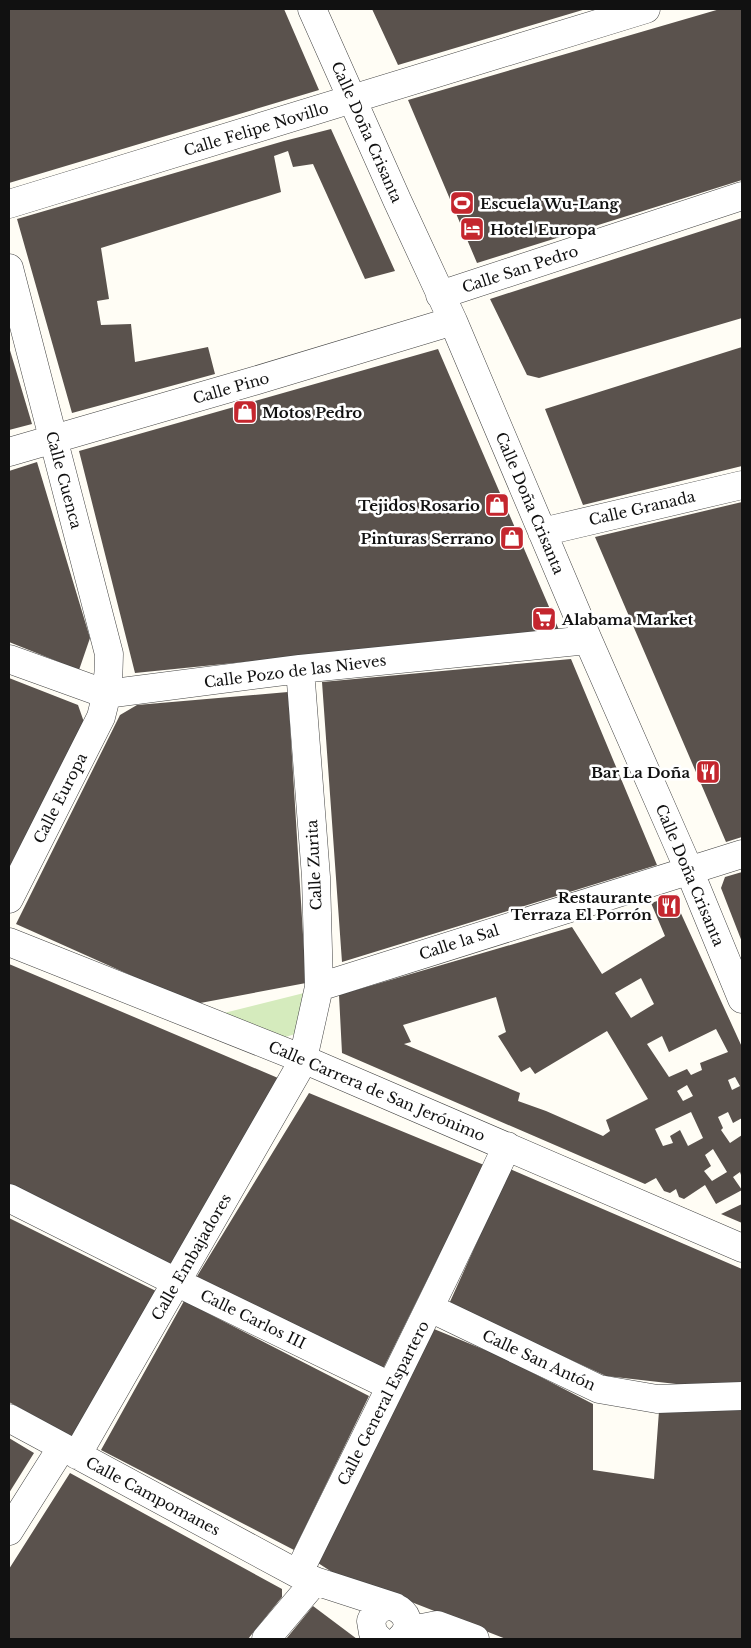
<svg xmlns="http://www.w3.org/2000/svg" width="751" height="1648" viewBox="0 0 751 1648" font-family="'Libre Baskerville',serif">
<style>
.green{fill:#d5ebbd}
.building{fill:#5a524d;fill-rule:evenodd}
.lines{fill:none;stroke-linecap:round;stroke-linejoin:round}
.minor-casing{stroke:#444;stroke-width:29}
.minor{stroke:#fff;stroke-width:28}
.labels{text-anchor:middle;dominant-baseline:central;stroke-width:5;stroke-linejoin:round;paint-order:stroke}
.street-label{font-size:15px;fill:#111;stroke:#fff}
.poi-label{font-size:15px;font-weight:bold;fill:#111;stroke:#fff;text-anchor:start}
</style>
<rect width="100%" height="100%" fill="#fffdf5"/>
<path class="green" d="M304 993 295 1034 276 1040 224 1013Z"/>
<path class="building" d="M9 9H284L319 90 9 183Z
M372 9H586L398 65Z
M720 9H742V180L477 263 408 100Z
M331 129 395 271 365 279 313 164 293 167 288 151 274 156 281 192 101 248 109 299 97 301 101 325 131 324 135 362 208 347 215 374 72 413 17 219 284 141Z
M742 218V318L539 378 527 375 490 299Z
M9 347 32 424 9 430Z
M742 347V466L583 505 545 409Z
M438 349 559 630 135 673 79 451Z
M37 462 90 638 79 670 9 642V471Z
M742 502V837L726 842 595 537Z
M571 659 657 865 342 962 322 682Z
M9 678 78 705 85 725 9 870Z
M288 692 306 983 195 1004 16 924 120 715 137 705Z
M742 872V942L721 888 725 877Z
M673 896 742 1047V1118L733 1123 728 1112 718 1117 723 1128 721 1130 730 1143 742 1135V1178L740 1172 733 1177 742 1190 716 1204 705 1185 684 1199 679 1197 676 1189 670 1193 664 1191 656 1178 645 1184 342 1053 339 995 572 927 602 974 665 936 651 903ZM641 978 654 1004 631 1018 615 993ZM496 997 506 1032 498 1036 521 1072 530 1067 535 1074 607 1031 648 1099 606 1120 610 1131 603 1136 546 1111 518 1101 520 1093 404 1044 411 1042 403 1025ZM716 1029 728 1052 700 1063 702 1070 691 1075 687 1069 669 1077 647 1044 662 1036 669 1052ZM735 1077 740 1086 732 1090 728 1080ZM687 1085 693 1096 683 1101 677 1091ZM691 1112 703 1138 688 1146 680 1130 670 1136 673 1143 663 1146 655 1129ZM713 1149 727 1172 712 1181 704 1171 711 1166 705 1155Z
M9 964 278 1078 171 1266 9 1184Z
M309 1093 484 1165 383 1369 196 1278Z
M510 1169 742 1269V1383L685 1385 606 1376 449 1304Z
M742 1204V1223L721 1214Z
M9 1218 156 1291 73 1437 9 1402Z
M184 1301 369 1396 294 1550 101 1450Z
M434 1329 502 1357 593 1404V1470L654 1479 659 1411 742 1410V1639H506L396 1596 349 1583 318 1563Z
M9 1438 34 1453 9 1493Z
M70 1473 282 1589V1597L248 1639H9V1569Z
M313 1606 357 1639H286Z"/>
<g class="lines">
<defs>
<path id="minor" d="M312 9 397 200 453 321 588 640 689 870 742 999
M9 204 646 9
M9 268 109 654C109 675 107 697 101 717L9 899
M440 295 742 196
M9 452 254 381 453 321
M542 532 742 485
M9 659 106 694 300 669 588 640
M9 942 303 1059 742 1248
M319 987 742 854
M9 1198 176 1282 390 1386
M430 1308 599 1389 657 1399 742 1396
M9 1418 298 1574 315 1581 266 1639
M77 1455 298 1070 303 1059 319 987 316 877 300 669
M9 1531 62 1447
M298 1574C368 1431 440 1290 507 1146
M315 1581 395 1607
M407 1631 437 1625 475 1639
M379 1639 373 1633 371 1621C384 1588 424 1618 400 1639"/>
</defs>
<use href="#minor" class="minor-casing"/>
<use href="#minor" class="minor"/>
</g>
<defs>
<symbol id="stadium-square" viewBox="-11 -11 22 22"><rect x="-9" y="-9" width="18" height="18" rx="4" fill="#c4262e" stroke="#fff"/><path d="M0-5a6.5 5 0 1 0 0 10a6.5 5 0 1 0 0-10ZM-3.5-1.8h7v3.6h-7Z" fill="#fff"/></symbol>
<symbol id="hotel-square" viewBox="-11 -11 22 22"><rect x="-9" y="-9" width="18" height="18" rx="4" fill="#c4262e" stroke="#fff"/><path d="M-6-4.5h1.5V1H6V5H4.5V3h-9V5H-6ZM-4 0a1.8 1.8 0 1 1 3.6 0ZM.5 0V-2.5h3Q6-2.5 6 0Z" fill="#fff"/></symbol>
<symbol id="shop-square" viewBox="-11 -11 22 22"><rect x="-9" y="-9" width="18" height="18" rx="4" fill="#c4262e" stroke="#fff"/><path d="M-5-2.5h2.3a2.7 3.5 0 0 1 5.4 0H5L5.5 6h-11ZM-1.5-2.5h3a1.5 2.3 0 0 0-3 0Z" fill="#fff"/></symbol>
<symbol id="supermarket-square" viewBox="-11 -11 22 22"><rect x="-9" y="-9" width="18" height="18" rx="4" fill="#c4262e" stroke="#fff"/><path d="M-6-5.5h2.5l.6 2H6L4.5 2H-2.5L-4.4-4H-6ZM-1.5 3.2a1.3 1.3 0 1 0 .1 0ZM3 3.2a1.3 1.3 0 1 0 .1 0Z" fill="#fff"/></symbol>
<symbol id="restaurant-square" viewBox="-11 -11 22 22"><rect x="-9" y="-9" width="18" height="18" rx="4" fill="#c4262e" stroke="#fff"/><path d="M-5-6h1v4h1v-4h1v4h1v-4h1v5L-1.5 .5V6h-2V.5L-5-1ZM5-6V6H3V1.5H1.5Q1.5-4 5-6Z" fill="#fff"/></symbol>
</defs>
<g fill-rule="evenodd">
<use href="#stadium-square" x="448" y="189" width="28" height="28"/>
<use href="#hotel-square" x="458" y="215" width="28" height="28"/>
<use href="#shop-square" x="231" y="398" width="28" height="28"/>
<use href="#shop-square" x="483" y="491" width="28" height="28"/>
<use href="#shop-square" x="498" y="524" width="28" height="28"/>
<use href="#supermarket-square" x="530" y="605" width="28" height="28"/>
<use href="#restaurant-square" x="694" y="758" width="28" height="28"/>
<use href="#restaurant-square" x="655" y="892" width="28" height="28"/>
</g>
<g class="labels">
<g class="street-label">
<text transform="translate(256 129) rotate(-17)">Calle Felipe Novillo</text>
<text transform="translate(367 132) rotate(66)">Calle Doña Crisanta</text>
<text transform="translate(520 269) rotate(-18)">Calle San Pedro</text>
<text transform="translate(231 388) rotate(-16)">Calle Pino</text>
<text transform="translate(64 480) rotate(75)">Calle Cuenca</text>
<text transform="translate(530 503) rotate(67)">Calle Doña Crisanta</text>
<text transform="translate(642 508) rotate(-13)">Calle Granada</text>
<text transform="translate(295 671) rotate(-7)">Calle Pozo de las Nieves</text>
<text transform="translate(60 798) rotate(-63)">Calle Europa</text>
<text transform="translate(314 865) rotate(-93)">Calle Zurita</text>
<text transform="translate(690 875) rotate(67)">Calle Doña Crisanta</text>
<text transform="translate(459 942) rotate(-18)">Calle la Sal</text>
<text transform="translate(377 1091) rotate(23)">Calle Carrera de San Jerónimo</text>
<text transform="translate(191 1257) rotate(-60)">Calle Embajadores</text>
<text transform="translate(253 1319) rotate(26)">Calle Carlos III</text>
<text transform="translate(539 1360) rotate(25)">Calle San Antón</text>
<text transform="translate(383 1403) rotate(-63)">Calle General Espartero</text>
<text transform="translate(153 1496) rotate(28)">Calle Campomanes</text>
</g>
<g class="poi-label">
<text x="480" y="203">Escuela Wu-Lang</text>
<text x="490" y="229">Hotel Europa</text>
<text x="262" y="412">Motos Pedro</text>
<text x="480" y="505" text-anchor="end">Tejidos Rosario</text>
<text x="494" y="538" text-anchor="end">Pinturas Serrano</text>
<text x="562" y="619">Alabama Market</text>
<text x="690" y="772" text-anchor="end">Bar La Doña</text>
<text x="652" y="897" text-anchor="end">Restaurante<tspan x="652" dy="17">Terraza El Porrón</tspan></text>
</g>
</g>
<rect width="751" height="1648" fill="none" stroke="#111111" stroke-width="20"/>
</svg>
